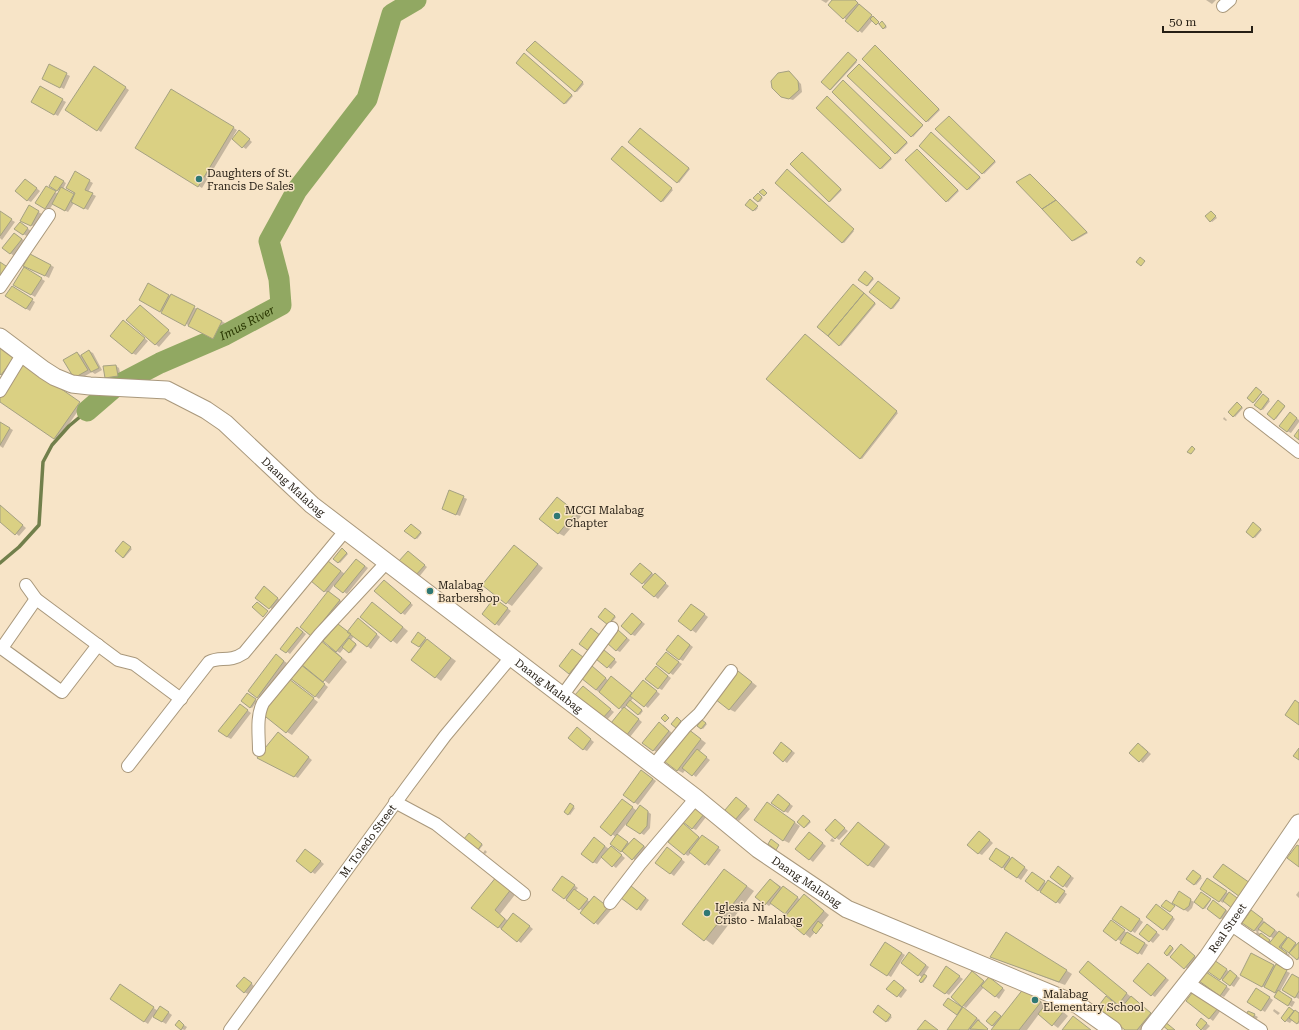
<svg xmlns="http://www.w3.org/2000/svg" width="1299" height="1030" viewBox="0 0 1299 1030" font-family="'Roboto Serif',serif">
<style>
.shadow{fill:#0003;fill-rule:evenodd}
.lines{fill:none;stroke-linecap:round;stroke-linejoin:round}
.stream{stroke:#717f4b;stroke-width:3.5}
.river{stroke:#91a862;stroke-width:21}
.building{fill:#dad083;stroke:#a5a182}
.street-casing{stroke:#a9987c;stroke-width:14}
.secondary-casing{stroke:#a9987c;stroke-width:19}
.street{stroke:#fff;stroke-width:12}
.secondary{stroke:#fff;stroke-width:17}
.poi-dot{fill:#2f7874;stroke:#f7e4c7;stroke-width:1.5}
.labels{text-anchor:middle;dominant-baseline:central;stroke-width:3;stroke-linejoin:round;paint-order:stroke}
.poi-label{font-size:11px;fill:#261f15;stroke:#f7e4c7;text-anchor:start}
.street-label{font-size:11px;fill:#261f15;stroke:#f7e4c7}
.water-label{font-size:12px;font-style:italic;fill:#293600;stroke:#f7e4c7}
</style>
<rect width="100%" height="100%" fill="#f7e4c7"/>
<path class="shadow" d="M821 0H829L826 3Z
M834 0H855L880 24 883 23 887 27 885 29 873 20 862 33 829 5Z
M1206 0H1216L1212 4Z
M536 43 584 84 577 92 575 91Z
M877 47 940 110 928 122 864 59Z
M849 54 857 62 831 90H830Z
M526 55 573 96 566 104 564 103Z
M50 66 70 76 64 89 47 80Z
M860 66 923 126 913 137 912 136Z
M98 69 129 90 101 132 66 109Z
M792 75 801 84 802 92 793 100 782 97Z
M844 81 908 143 897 154 833 92Z
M40 87 66 102 58 116 32 101Z
M171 90 237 130 202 188 136 148Z
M829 98 892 159 882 169 880 168Z
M950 118 996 162 984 174 983 173Z
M642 130 690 169 679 183 678 182Z
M243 134 252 142 246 149 243 147Z
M933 134 981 178 969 190 921 146Z
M624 148 673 190 663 202 662 201Z
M918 151 959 191 948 202 947 201Z
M804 154 842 190 830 202 829 201Z
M788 171 854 231 844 243 842 242Z
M75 173 93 183 88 192 96 196 88 210 74 203 68 212 53 204 49 210 37 203 46 187 58 194 60 191 50 186 56 177 66 183 63 189 78 197 68 188Z
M1030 175 1032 176 1088 233 1074 241 1073 240Z
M29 182 40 191 31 202 27 200Z
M759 195 763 198 760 202 758 201Z
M751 201 758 208 755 211 747 204Z
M29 207 42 214 35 227 22 220Z
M0 213 15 222 2 240 0 238Z
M1213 213 1217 218 1212 222 1211 221Z
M23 225 31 231 27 236 23 234Z
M15 234 25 241 14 256 4 248Z
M30 255 54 267 49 278 25 265Z
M24 268 45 281 35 297 14 284Z
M865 273 874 279 868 286 860 279Z
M880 283 900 300 893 309 891 308Z
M149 285 225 323 217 340 140 300Z
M855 286 876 304 841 346 819 327Z
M12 287 35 302 30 311 6 296Z
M140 306 171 333 159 347 127 320Z
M124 321 148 341 136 355 132 353Z
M807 336 898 413 862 459 860 458Z
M0 345 18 358 5 376 0 373Z
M89 351 93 353 102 370 95 374 92 372 78 380 75 377 77 353 82 356Z
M27 366 82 405 58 440 0 400Z
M116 366 119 368 121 378 109 379 106 377Z
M1256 388 1262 393 1255 402 1249 398Z
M1263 396 1270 401 1263 410 1256 405Z
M1278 402 1285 407 1276 419 1268 414Z
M1239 404 1243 408 1235 417 1234 416Z
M1294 416 1299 420V422L1291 433 1287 431Z
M1224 417 1227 420 1226 421 1223 419Z
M0 423 13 430 3 448 0 446Z
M450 491 467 499 460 516 443 509Z
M558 498 581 516 564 536 558 533Z
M0 506 26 528 19 536 0 520Z
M411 525 422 533 417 539 406 531Z
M1255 525 1262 530 1255 538 1254 537Z
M123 542 132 549 124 558 116 551Z
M344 550 348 554 340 563 334 559Z
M520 550 543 568 512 606 507 603Z
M411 554 427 567 419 577 416 575Z
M329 562 345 574 360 562 368 568 347 594 334 585 329 592 345 604 312 635 328 593 324 591Z
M643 566 669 586 658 599 644 587 646 585 643 583Z
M387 583 413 605 405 615 402 613Z
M268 590 281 601 273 610 257 597Z
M498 601 511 611 499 626 496 624Z
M378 607 408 631 397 644 362 617Z
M695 607 708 617 696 633 679 621Z
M605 610 616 617 610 625Z
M635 616 645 624 635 636 631 634Z
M362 622 380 637 371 649 354 636 351 640 357 645 351 653 344 648 340 653 333 649 347 662 329 684 303 664 331 649 339 625 348 632Z
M301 630 306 634 290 654 282 648Z
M621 633 630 640 620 652 616 650Z
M418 634 456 661 441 681 413 660 422 648 419 647Z
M681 638 693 647 683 661 679 659Z
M573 650 585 659 573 675 570 673Z
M607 653 617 662 611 669 608 667Z
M669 655 682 664 673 675 657 664Z
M279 658 287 663 261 699 258 697Z
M304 668 328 687 319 699 291 677Z
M595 669 609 681 612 677 633 694 647 683 660 694 648 708 634 697 630 702 643 711 640 715 627 705 625 708 642 722 630 737 626 735 623 710 596 690Z
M659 669 671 678 662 690 658 688Z
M739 672 757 686 735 712 729 709Z
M289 680 318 702 292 735 287 732Z
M586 690 614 712 606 721 603 719Z
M247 694 257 701 252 708 242 701Z
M243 707 251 713 231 739 227 737Z
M702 721 707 724 703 729 699 726Z
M663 725 672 733 657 752 653 750Z
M580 731 594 742 587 751 583 749Z
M694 734 706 743 699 752 710 760 696 777 686 769 683 773 677 770Z
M281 735 312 760 298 778 258 758Z
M785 745 795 753 787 763 774 753Z
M1142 746 1151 754 1143 763 1130 753Z
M645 773 656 781 638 805 624 794Z
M781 798 793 806 788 813 784 811Z
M740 800 750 809 739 821 736 819Z
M626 802 637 811 644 809 651 814 650 828 644 835 626 824 617 835 630 844 634 839 647 848 636 861 622 851 616 837 602 827Z
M570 805 575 808 570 815 565 811Z
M772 807 800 826 789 843 783 840Z
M695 809 706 817 696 830 692 828Z
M803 816 811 822 806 827H805Z
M838 823 848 831 839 840 826 830Z
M687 827 700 838H705L721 850 709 866 691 853 688 856 685 854Z
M864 827 890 847 874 868 868 865Z
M983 834 993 843 982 855 978 853Z
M469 835 483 845 479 850 465 840Z
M813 835 826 846 813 862 797 849Z
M832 838 835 841 833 842 830 841Z
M598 841 609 849H614L625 858 616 868 602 857 597 864 593 862Z
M485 850 487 852 485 854 483 853Z
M671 851 685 862 674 876 657 863Z
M1000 851 1028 870 1021 880 1002 867Z
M309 852 324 864 315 874 312 872Z
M724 870 754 891 713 945 683 923Z
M1062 870 1074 878 1067 888 1064 886Z
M1193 871 1202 878 1196 885 1187 878Z
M1036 876 1047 884 1052 883 1067 894 1060 904 1038 890Z
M497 877 517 892 500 914 508 921 517 916 533 929 521 943 472 908Z
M566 879 578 888 575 891 590 902 594 897 611 910 598 925 582 912 583 911 553 890Z
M1211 881 1229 894 1223 903 1201 889Z
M774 882 801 900 804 896 810 899 829 915 810 938 786 918 788 915 772 903 769 906 756 897Z
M631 887 649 900 641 911 638 909Z
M1299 891V898L1296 895Z
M1179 893 1194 902 1192 908 1188 912 1173 902Z
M1202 894 1211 900 1205 909 1196 902Z
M1217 904 1229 912 1224 920 1220 918Z
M1159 907 1175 919 1167 931 1164 929Z
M1124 909 1143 922 1135 933 1113 918Z
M1254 913 1279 933 1298 945 1299 943V960L1283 948 1282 950 1290 955 1287 958 1254 935 1257 932 1243 922ZM1260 929 1274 939 1272 942 1258 932Z
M1115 924 1127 933 1148 945 1142 955 1105 931Z
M1151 928 1160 935 1153 943 1141 934Z
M1007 933 1072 974 1065 985 991 957Z
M885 943 905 955 891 977 871 965Z
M1170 946 1174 949 1169 956 1165 953Z
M1184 947 1198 959 1189 970 1172 957Z
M1252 954 1290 973 1279 993 1295 1002 1292 1007 1275 997 1277 994 1241 975Z
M913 956 929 967 924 975 927 977 923 983 920 981 923 978 902 963Z
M1088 962 1156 1017 1145 1030H1126L1122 1009 1123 1007 1118 1004Z
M1214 962 1240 978 1234 987 1209 971Z
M1149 964 1169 980 1155 997 1152 995Z
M946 968 963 979 949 995 934 986Z
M976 974 985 982 992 980 1005 990 999 999 984 987 966 1008 952 997Z
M1210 975 1230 989 1224 997 1220 995Z
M1299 979V999L1283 990Z
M248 980 254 986 248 994 244 992Z
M897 983 907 990 901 998 888 989Z
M123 987 158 1011 161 1007 172 1015 166 1024 153 1016 148 1024 111 999Z
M1256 989 1273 1000 1265 1012 1249 1002Z
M1195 990 1221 1010 1213 1021 1187 1001Z
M1030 993 1046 1005 1049 1001 1055 1005 1068 1016 1058 1028 1039 1014 1027 1030H992L995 1027 992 1026 997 1013 1002 1018Z
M948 999 980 1020 979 1022 988 1030H948L959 1015 944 1005Z
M878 1007 892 1017 888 1022 875 1012Z
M1274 1009 1280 1013 1278 1015 1273 1011Z
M1289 1009 1299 1015V1024L1293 1019 1290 1023 1286 1021Z
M1249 1012 1258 1017 1255 1021Z
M1205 1022 1210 1026 1206 1030H1203L1197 1025Z
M182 1024 187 1027 185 1030 181 1029Z"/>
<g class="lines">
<path class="stream" d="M0 563 19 547 39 525 43 462 52 445 69 426 87 411"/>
<path class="river" id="s1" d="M87 411 116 386 160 363 225 335 281 305 279 279 269 241 297 190 367 99 392 14 416 0"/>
</g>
<path class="building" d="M832 0H855L858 3 843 19 828 5Z
M859 4 872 15 858 32 845 21Z
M873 16 879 22 876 25 870 19Z
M882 21 886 26 883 29 879 24Z
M535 41 583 82 575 92 526 50Z
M875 45 939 109 926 122 862 59Z
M848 52 857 60 830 90 821 82Z
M524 53 572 95 564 104 516 63Z
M49 64 67 73 60 88 42 79Z
M859 64 923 125 911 137 847 76Z
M94 66 126 87 97 131 65 110Z
M789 71 798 81 799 90 789 99 781 97 772 88 771 81 778 73Z
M843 80 907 142 895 154 832 92Z
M40 86 63 99 54 115 31 102Z
M171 89 234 127 198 187 135 148Z
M827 96 891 158 880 169 816 108Z
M949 116 995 161 982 174 935 129Z
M640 128 689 168 677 183 628 142Z
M239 130 250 139 242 148 232 139Z
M931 132 980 177 967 190 919 146Z
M622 146 672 188 661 202 611 159Z
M917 149 958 190 946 202 905 160Z
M802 152 841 189 829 202 790 164Z
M787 169 854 229 842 243 775 183Z
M75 171 90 180 85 190 93 193 84 209 71 202 75 193 66 188Z
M1030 174 1056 200 1042 209 1016 182Z
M55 176 64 181 57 191 49 186Z
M25 179 37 188 27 201 15 191Z
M46 186 56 191 45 209 35 203Z
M61 187 74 194 65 211 52 204Z
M763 189 767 193 764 196 759 192Z
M758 193 762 197 758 202 753 198Z
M750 199 758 206 753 211 745 205Z
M1056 200 1087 232 1072 241 1042 209Z
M29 205 39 211 31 226 20 221Z
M0 211 12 219 0 236Z
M1211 211 1216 216 1210 222 1205 216Z
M20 222 28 228 23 235 14 229Z
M14 233 22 239 10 254 2 248Z
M30 254 51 265 45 276 23 266Z
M1140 257 1145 261 1141 266 1136 262Z
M0 262 9 268 0 280Z
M24 267 42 278 31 295 13 285Z
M865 271 873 278 867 286 858 280Z
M878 281 900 298 891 309 869 292Z
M148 283 169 295 160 312 139 300Z
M853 284 864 293 828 336 817 327Z
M12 286 33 299 26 309 5 296Z
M864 293 875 303 839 346 828 336Z
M171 294 195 306 185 326 161 313Z
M140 305 169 330 155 345 126 320Z
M197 308 222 321 213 339 188 326Z
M123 320 145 338 132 354 110 336Z
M805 334 897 411 860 459 766 379Z
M0 345 15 356 1 375 0 374Z
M89 350 99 368 91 372 81 355Z
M77 352 88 370 74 378 63 360Z
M24 363 80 402 54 439 0 402V397Z
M116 365 118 376 105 378 103 366Z
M1256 387 1262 392 1253 403 1247 398Z
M1263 394 1269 399 1261 410 1254 405Z
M1278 400 1285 406 1274 420 1267 414Z
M1237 402 1242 407 1233 417 1228 412Z
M1290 412 1297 418 1287 432 1279 426Z
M0 422 10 428 0 445Z
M1299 429V440L1294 436Z
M1192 446 1195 449 1191 454 1187 452Z
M449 490 464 496 456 515 442 509Z
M557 497 576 512 558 534 539 519Z
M0 505 23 525 15 535 0 522Z
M1253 522 1261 529 1253 538 1246 532Z
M411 524 421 532 415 539 404 531Z
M123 541 131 547 123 558 115 551Z
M514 545 538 564 506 604 482 585Z
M342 548 347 553 338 563 333 559Z
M408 551 425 565 415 576 398 562Z
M356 559 365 566 343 593 334 586Z
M328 561 341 571 324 592 311 581Z
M640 563 652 573 642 584 630 574Z
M655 573 666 583 654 597 642 587Z
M384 580 411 603 401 614 374 591Z
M264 586 278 598 269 609 255 598Z
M328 591 340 600 311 636 300 627Z
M494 598 508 608 495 625 482 614Z
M257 602 268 611 263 617 252 607Z
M372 602 403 627 391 642 360 617Z
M691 604 705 614 691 631 678 621Z
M605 608 615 616 608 625 598 617Z
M632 613 642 622 631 635 621 626Z
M358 618 377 634 367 647 347 632Z
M338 624 351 634 336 652 323 641Z
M297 627 303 632 286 653 280 649Z
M591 628 601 636 590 652 579 644Z
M618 630 627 638 616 651 607 643Z
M418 632 426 638 419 647 411 642Z
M678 635 690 645 679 660 666 650Z
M349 638 356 644 349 653 342 647Z
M427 639 451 658 435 678 411 660Z
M320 640 342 658 323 682 301 664Z
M572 649 583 657 569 674 559 666Z
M604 650 615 659 607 668 596 659Z
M666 652 679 662 669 674 656 664Z
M276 654 284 661 257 698 248 691Z
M300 664 325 684 315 697 290 678Z
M592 666 606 678 596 690 581 678Z
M656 666 668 676 658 689 645 679Z
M738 671 752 682 729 710 715 699Z
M611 676 632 693 619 709 599 692Z
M289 679 314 698 286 733 261 713Z
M643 680 657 691 644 707 630 696Z
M583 686 611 709 602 719 574 696Z
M247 693 256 699 250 708 241 701Z
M630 700 642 710 638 715 626 705Z
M1295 700 1299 703V725L1285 715Z
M240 704 248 710 227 737 218 731Z
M624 707 639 719 626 736 611 723Z
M665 714 669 718 665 722 661 718Z
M677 717 681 721 676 728 671 724Z
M702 720 706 723 701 729 697 726Z
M659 722 669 731 653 751 642 743Z
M577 727 591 739 583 750 568 738Z
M688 729 701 739 677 771 664 761Z
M278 732 309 757 294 777 257 758Z
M781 742 792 751 783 762 773 753Z
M1138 743 1148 752 1139 762 1129 753Z
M1299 748V760L1293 756Z
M697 749 707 757 692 776 682 768Z
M641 770 653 779 634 803 623 795Z
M778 794 790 804 784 812 771 803Z
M736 797 747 806 735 820 725 810Z
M622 799 633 807 611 836 600 827Z
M767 802 795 822 783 841 754 820Z
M570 803 574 806 568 815 564 812Z
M640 805 648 811 647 826 640 834 626 825Z
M695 807 704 814 692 829 683 822Z
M803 815 810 821 804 828 797 822Z
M835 819 845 828 835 839 825 830Z
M858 822 885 844 868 866 840 844Z
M683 823 699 837 684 855 668 842Z
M979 831 990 840 978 854 967 845Z
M809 832 823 843 809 860 795 849Z
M469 833 482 844 477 851 463 840Z
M617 834 628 842 621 852 610 844Z
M702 835 719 847 705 865 689 852Z
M594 837 605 846 593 863 581 854Z
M634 838 644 846 632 860 622 851Z
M771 839 779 845 776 850 768 844Z
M1297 845 1299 846V867L1287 858Z
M611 846 622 855 612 867 601 857Z
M667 847 682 859 670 874 655 863Z
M996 848 1010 857 1002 868 989 859Z
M305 849 321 861 311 873 296 861Z
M1012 857 1025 867 1017 878 1004 869Z
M1223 864 1250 883 1240 897 1213 877Z
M1058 866 1071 876 1063 887 1050 877Z
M724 869 747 886 704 941 682 924Z
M1193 870 1201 876 1194 885 1186 879Z
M1032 872 1045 881 1038 891 1025 881Z
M497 876 512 888 495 910 505 919 498 928 471 908Z
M562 876 575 885 564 899 552 890Z
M1207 878 1227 891 1219 902 1200 889Z
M770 879 780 887 765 905 755 897Z
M1048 880 1065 891 1056 903 1040 892Z
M631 886 646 898 637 910 621 898Z
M783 886 798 897 785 914 770 903Z
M574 889 588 899 579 910 566 900Z
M1179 891 1191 899 1189 906 1184 910 1172 903Z
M1201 892 1211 899 1203 909 1194 902Z
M1229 892 1240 900 1233 909 1223 901Z
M804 894 824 911 804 935 784 918Z
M594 896 608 907 594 924 580 913Z
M1166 900 1175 906 1170 912 1161 906Z
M1213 900 1226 910 1220 919 1207 909Z
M1156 904 1173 917 1163 930 1146 917Z
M1121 906 1140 919 1131 932 1112 919Z
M1251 910 1263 919 1254 931 1242 923Z
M513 913 530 926 517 942 501 929Z
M1111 920 1125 930 1116 941 1103 931Z
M818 921 823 925 816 934 812 930Z
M1264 922 1275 930 1270 937 1258 929Z
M1147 924 1157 932 1149 942 1139 934Z
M1279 931 1287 937 1279 947 1287 953 1283 956 1267 946Z
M1006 932 1067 970 1059 982 990 957Z
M1127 932 1145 943 1138 954 1120 943Z
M1261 933 1270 940 1266 945 1257 938Z
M1288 937 1296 943 1289 953 1281 947Z
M885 942 902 953 887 976 870 965Z
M1299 942V957L1297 960 1289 953Z
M1181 944 1195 956 1184 969 1170 957Z
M1170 945 1173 948 1167 956 1164 953Z
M909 952 926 965 918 976 901 963Z
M1251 953 1274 965 1262 987 1240 975Z
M1214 960 1227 969 1220 980 1207 971Z
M1088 961 1127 993 1118 1005 1079 972Z
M1148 963 1166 978 1151 996 1133 981Z
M1276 964 1287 970 1275 993 1264 987Z
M946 966 960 976 945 994 933 986Z
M1230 970 1237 976 1230 986 1222 980Z
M972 971 984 981 962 1007 951 997Z
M1206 972 1227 986 1220 996 1199 981Z
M924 974 927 976 921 983 919 981Z
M1292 974 1299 978V991L1295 998 1282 990Z
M244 977 252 983 244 993 236 986Z
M989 977 1003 988 995 997 981 986Z
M894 980 904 988 897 997 886 989Z
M120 984 154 1007 144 1022 110 999Z
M1024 988 1041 1002 1019 1030H991Z
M1256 988 1270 997 1261 1011 1247 1002Z
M1195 989 1218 1008 1209 1019 1186 1001Z
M1278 990 1292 999 1288 1006 1274 997Z
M1106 996 1121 1008 1131 996 1151 1013 1137 1030H1125L1097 1008Z
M948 998 962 1007 957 1015 943 1005Z
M1049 1000 1063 1012 1052 1026 1038 1014Z
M878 1005 891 1015 886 1022 873 1012Z
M160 1006 169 1012 162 1022 153 1017Z
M963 1007 977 1018 968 1030H947Z
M1289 1007 1294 1011 1285 1022 1281 1018Z
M1295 1010 1299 1013V1021L1297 1024 1289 1018Z
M995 1011 1001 1016 992 1026 986 1021Z
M1248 1011 1255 1014 1252 1020 1245 1017Z
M1073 1016 1091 1030H1062Z
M1201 1018 1207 1023 1201 1030 1196 1025Z
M179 1020 184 1025 181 1030 175 1025Z
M925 1020 938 1030H917Z
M978 1020 988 1029 987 1030 970 1029Z
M1164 1021 1175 1030H1168L1161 1024Z"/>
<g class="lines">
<defs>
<g id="street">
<path d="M1223 6 1230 0"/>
<path d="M0 287 49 215"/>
<path d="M0 391 23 353"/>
<path d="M1250 414 1299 452"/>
<path d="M26 585 36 599 118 660 134 664 181 699"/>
<path d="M36 599 4 645V650L62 692 98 645"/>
<path d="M562 696 612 628"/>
<path d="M259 750C259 735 256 717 263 703L320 634 386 563"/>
<path d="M128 766 209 662C220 656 229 663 244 653L345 531"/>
<path d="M653 766 686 726 699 714 731 671"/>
<path d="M395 802 436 824 524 894"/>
<path d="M610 903 640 864 696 798"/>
<path d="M1230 924 1287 963"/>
<path d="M1188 983 1261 1030"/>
<path id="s2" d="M230 1030 407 787 445 736 511 657"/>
</g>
<g id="secondary">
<path id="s3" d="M0 337 44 370 55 377 72 384 90 386 167 390 206 410 225 423 312 505 696 798 758 849 847 909 1078 1005 1113 1030"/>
<path id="s4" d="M1150 1030 1207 958 1299 823"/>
</g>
</defs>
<use href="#street" class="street-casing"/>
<use href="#secondary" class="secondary-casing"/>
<use href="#street" class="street"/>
<use href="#secondary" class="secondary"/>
</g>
<g class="poi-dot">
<circle cx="199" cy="179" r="4"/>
<circle cx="557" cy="516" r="4"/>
<circle cx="430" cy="591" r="4"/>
<circle cx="707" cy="913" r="4"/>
<circle cx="1035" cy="1000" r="4"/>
</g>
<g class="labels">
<g class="poi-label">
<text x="207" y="173">Daughters of St.<tspan x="207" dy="13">Francis De Sales</tspan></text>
<text x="565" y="510">MCGI Malabag<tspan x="565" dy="13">Chapter</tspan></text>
<text x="438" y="585">Malabag<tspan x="438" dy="13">Barbershop</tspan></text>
<text x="715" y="907">Iglesia Ni<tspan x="715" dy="13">Cristo - Malabag</tspan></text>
<text x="1043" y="994">Malabag<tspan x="1043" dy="13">Elementary School</tspan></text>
</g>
<g class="street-label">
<text stroke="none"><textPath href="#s3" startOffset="342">Daang Malabag</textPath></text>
<text stroke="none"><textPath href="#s3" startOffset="666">Daang Malabag</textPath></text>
<text stroke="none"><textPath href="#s2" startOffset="234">M. Toledo Street</textPath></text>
<text stroke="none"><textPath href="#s3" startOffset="990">Daang Malabag</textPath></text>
<text stroke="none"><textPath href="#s4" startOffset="128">Real Street</textPath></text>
</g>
<g class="water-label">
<text stroke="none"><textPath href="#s1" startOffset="184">Imus River</textPath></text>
</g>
</g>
<path d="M1163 26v6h89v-6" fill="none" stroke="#261f15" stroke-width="2"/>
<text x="1169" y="26" font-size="12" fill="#261f15" stroke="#f7e4c7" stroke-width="3" paint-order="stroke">50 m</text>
</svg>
